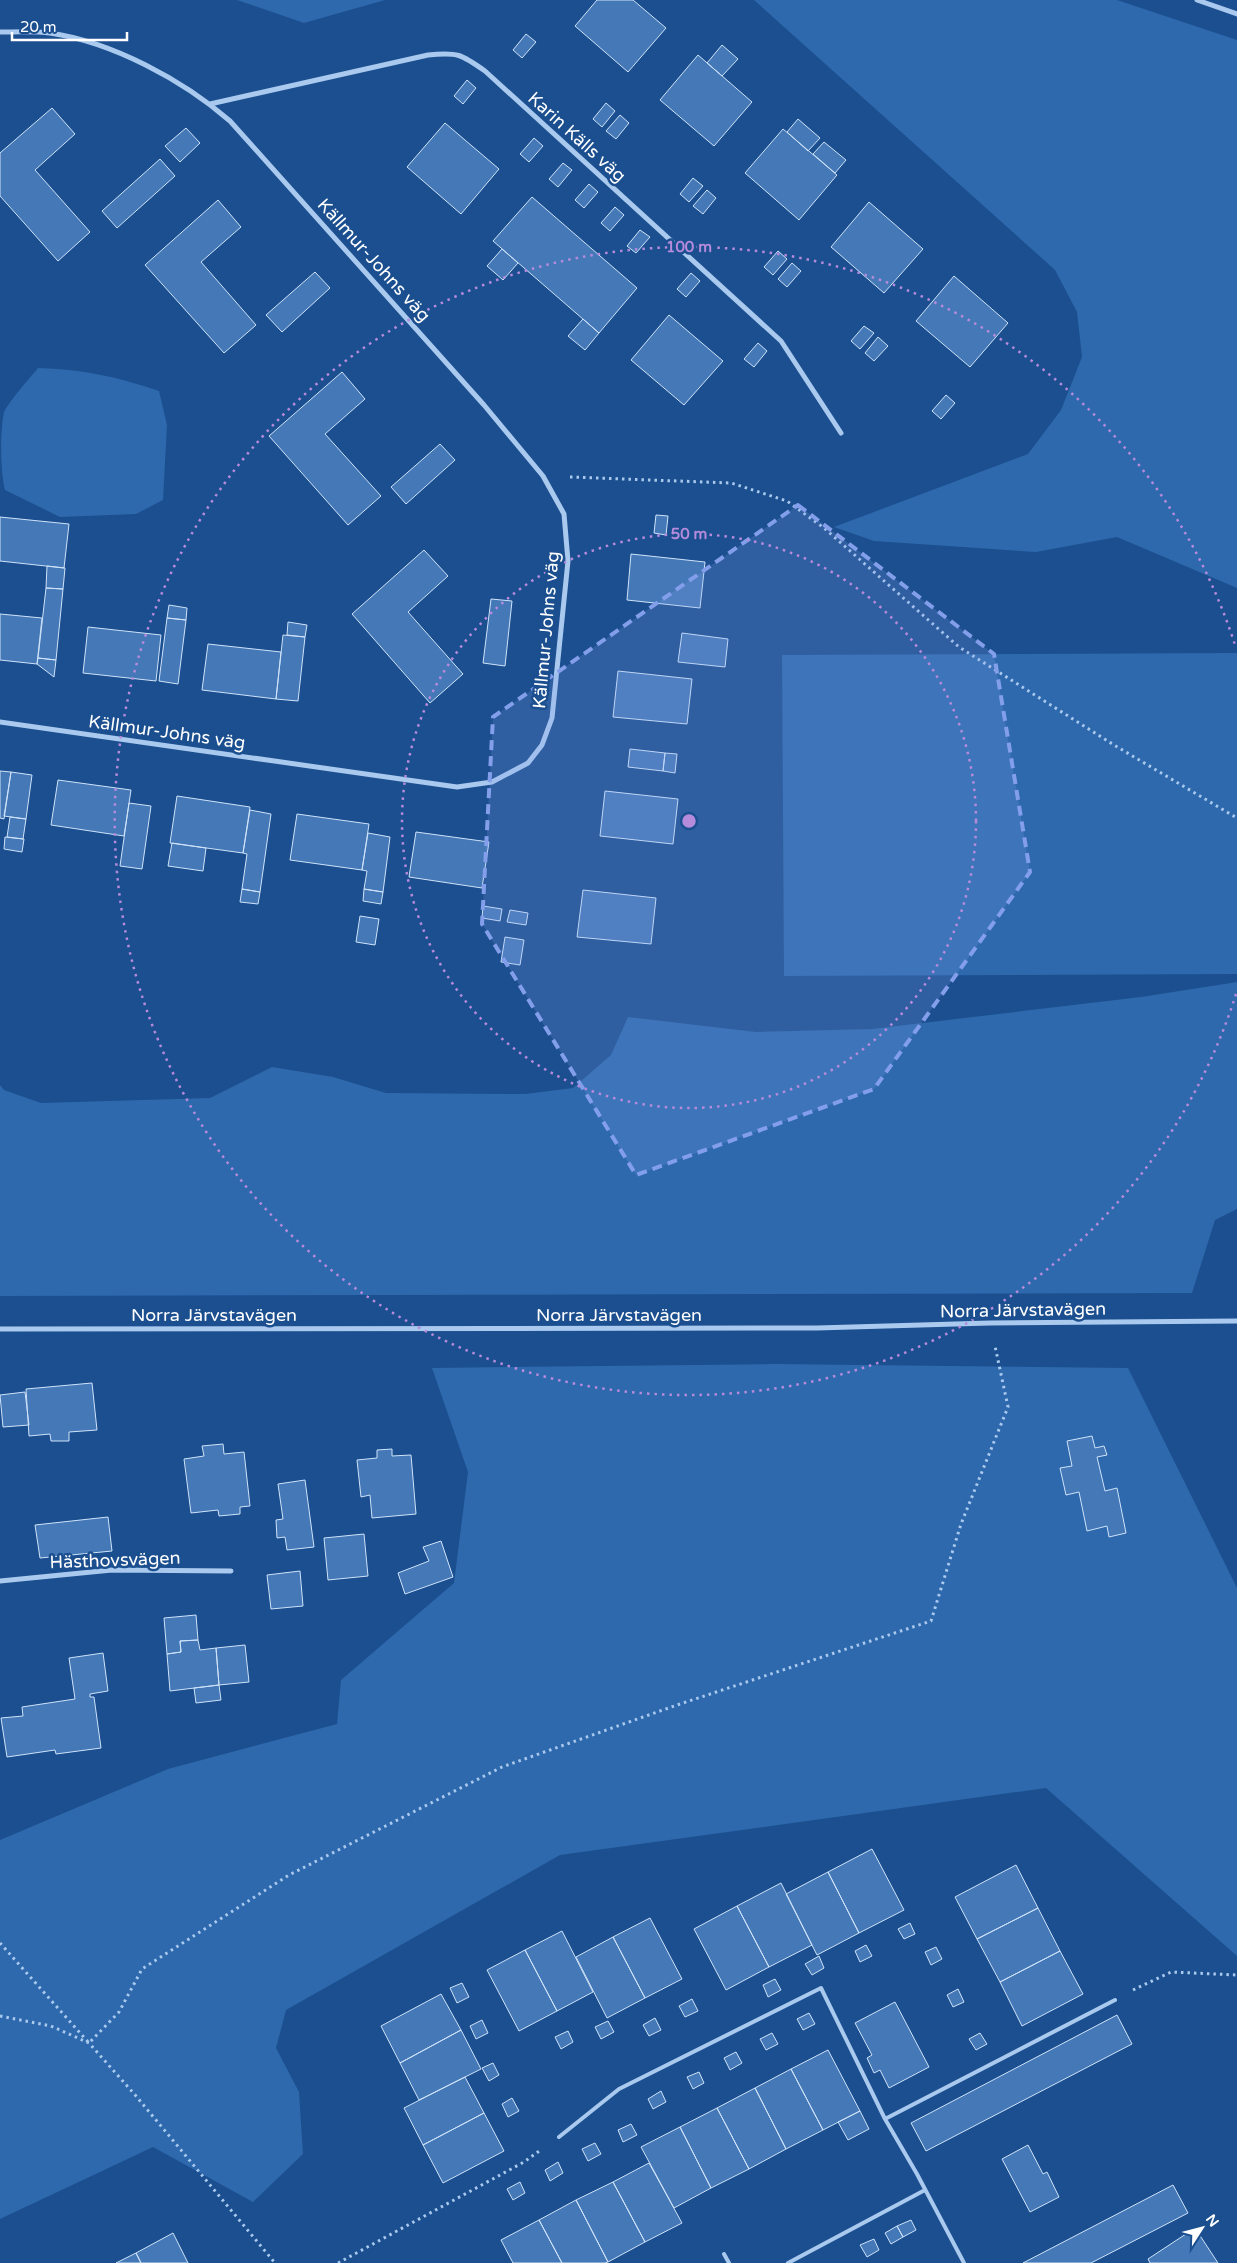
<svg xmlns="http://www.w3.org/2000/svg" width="1237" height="2263" viewBox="0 0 1237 2263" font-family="'Varela Round',sans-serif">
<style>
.green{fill:#2e69ad}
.building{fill:#4478b7;stroke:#cfe3fa}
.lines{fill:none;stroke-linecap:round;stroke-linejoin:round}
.path{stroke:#a9c9ee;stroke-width:3;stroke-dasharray:2.5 4;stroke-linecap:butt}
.lane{stroke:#a9c9ee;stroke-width:4}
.street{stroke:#a9c9ee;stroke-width:5}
.marked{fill:#839eea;fill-opacity:0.2;stroke:#839eea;stroke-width:4;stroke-dasharray:10 6;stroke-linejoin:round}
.ring{fill:none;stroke:#b68bdc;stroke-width:2.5;stroke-dasharray:2.5 5}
.labels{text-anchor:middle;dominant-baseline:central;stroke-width:5;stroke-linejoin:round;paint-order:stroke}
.street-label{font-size:18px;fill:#fff;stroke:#1b4f8f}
.centre{fill:#b68bdc;stroke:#1b4f8f;stroke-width:2.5}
.ring-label{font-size:15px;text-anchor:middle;font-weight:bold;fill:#b68bdc;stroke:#1b4f8f;stroke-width:5;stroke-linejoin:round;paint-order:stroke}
</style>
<rect width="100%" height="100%" fill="#1b4f8f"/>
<path class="green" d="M237 0H385L304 23Z
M754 0H1117L1237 40V588L1117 537 1036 552 874 541 834 527 1028 454 1061 410 1082 357 1077 312 1055 270Z
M38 368C82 369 118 377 159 391L167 425 163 500 136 514 60 517 5 490C0 470 0 431 4 412 10 400 29 379 38 368Z
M1237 653V974L784 976 782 655Z
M1237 982V1209L1215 1220 1192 1293 0 1296V1085L4 1090 41 1103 210 1098 272 1067 333 1077 386 1093 525 1094 573 1088 611 1055 628 1017 756 1032 872 1029 1141 997Z
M775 1364 1128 1368 1237 1588V1956L1046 1788 560 1855 286 2010 276 2048 299 2092 303 2154 253 2202 153 2147 0 2219V1840L168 1769 337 1724 341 1680 454 1583 468 1472 432 1368Z"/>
<path class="building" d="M597 0H633L666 28 628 72 575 26Z
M526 34 536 42 522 58 513 50Z
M722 45 738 59 722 76 707 63Z
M698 55 752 102 714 146 660 100Z
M467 80 476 88 463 104 454 96Z
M606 103 615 111 602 127 593 119Z
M52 108 75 134 35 170 90 232 58 261 0 196V153Z
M620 115 629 123 616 139 606 131Z
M798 119 820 138 808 151 787 132Z
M445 123 499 169 461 214 407 167Z
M186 128 200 143 180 162 165 146Z
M783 129 837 175 799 220 745 173Z
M534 138 543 146 529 162 520 154Z
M824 142 846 160 835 173 813 154Z
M160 159 175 176 117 228 102 211Z
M563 163 572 170 558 187 549 179Z
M693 178 703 186 689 202 680 194Z
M589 184 598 192 584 208 575 200Z
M707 190 716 198 703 214 693 206Z
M532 197 637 288 599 333 493 241Z
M218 200 241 227 201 262 256 325 224 353 145 265Z
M869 202 923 249 884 293 831 247Z
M615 207 624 215 610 231 601 223Z
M640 230 650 237 636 253 627 246Z
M502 249 518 263 503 280 487 266Z
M778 251 787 259 773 275 764 267Z
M792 263 801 271 787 287 778 279Z
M315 272 330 288 282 332 266 315Z
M691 273 700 281 686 297 677 289Z
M954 276 1008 323 970 367 916 321Z
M669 315 723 361 684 405 631 360Z
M583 319 599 333 585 350 568 336Z
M864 326 874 333 860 349 851 341Z
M878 337 888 346 874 361 865 353Z
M758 343 767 351 754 367 744 359Z
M342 372 365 399 325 434 381 496 348 525 269 436Z
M946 395 955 403 941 419 932 411Z
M440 444 455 460 406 504 391 487Z
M656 515 668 516 666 535 654 533Z
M0 517 69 524 64 568 0 561Z
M424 550 448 576 408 612 463 674 430 703 352 614Z
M631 554 705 562 700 608 627 600Z
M47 566 65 568 63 589 46 588Z
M46 588 63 589 56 660 38 658Z
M491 599 512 601 505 666 483 663Z
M169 605 187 608 186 620 167 618Z
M0 614 42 618 37 664 0 660Z
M167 618 186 620 178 684 159 681Z
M288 622 307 625 305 637 287 635Z
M88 627 161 635 156 681 83 673Z
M682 633 728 639 725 667 678 662Z
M283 635 305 637 298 701 276 699Z
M208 644 281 652 276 699 202 690Z
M38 658 56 660 54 677 37 664Z
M618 671 692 679 687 724 613 717Z
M630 749 665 753 663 771 628 767Z
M665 753 677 754 675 773 663 771Z
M0 771 11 772 4 819 0 818Z
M11 772 32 775 26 819 4 816Z
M58 780 131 790 124 836 51 825Z
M605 791 678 799 673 844 600 836Z
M177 796 250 807 243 853 170 843Z
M129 803 151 806 142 869 120 866Z
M250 810 271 814 260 892 242 889 247 854 243 853Z
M297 814 369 824 362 870 290 860Z
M10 817 26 819 23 839 7 837Z
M416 832 489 842 482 888 409 877Z
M368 833 390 837 383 892 364 889 367 871 362 870Z
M5 837 24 839 22 852 4 849Z
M172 843 206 848 203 871 168 866Z
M242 889 260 892 258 904 240 902Z
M364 889 383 892 381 904 363 901Z
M583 890 656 898 651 944 577 937Z
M483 906 502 909 500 921 482 918Z
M510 910 528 913 526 925 507 922Z
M360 916 379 919 375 945 356 942Z
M505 937 524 940 520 965 501 962Z
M92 1383 97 1430 69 1432V1441H51L50 1434 29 1436 26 1389Z
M25 1392 29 1425 3 1427 0 1395Z
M1092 1436 1095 1448 1104 1446 1107 1455 1097 1457 1105 1491 1117 1488 1126 1533 1109 1537 1107 1526 1087 1531 1079 1492 1066 1495 1060 1468 1072 1466 1067 1441Z
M223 1444 224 1454 244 1452 250 1506 240 1507V1514L219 1516 218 1510 191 1513 184 1459 204 1456 202 1446Z
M392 1449V1456L411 1455 416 1514 372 1518 370 1495 361 1497 357 1460 377 1458V1450Z
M305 1480 314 1547 287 1550 285 1537 277 1538 276 1520 283 1519 278 1484Z
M108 1517 112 1551 40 1558 35 1525Z
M364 1534 368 1576 328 1580 324 1538Z
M441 1541 453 1577 405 1594 398 1573 429 1561 423 1547Z
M300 1571 303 1606 271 1609 267 1575Z
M196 1615 198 1640 180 1641 181 1652 167 1654 164 1618Z
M198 1640 200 1650 216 1648 219 1685 170 1691 167 1654 181 1652 180 1641Z
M245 1645 249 1682 219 1685 216 1648Z
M103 1653 108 1691 90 1694V1697H94L101 1748 56 1754 55 1750 7 1757 1 1718 23 1716 22 1707 75 1699 69 1658Z
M219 1685 221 1700 196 1703 194 1688Z
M872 1849 904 1910 859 1933 828 1872Z
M1016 1865 1038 1908 977 1939 955 1897Z
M828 1872 859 1933 817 1955 786 1894Z
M781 1883 812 1945 769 1967 737 1906Z
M737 1906 769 1967 726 1990 694 1929Z
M1038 1908 1060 1951 1000 1982 977 1939Z
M650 1918 682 1979 645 1998 613 1937Z
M910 1923 915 1934 904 1939 898 1929Z
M562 1931 593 1992 557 2011 525 1950Z
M613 1937 645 1998 607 2018 576 1957Z
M866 1945 872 1956 860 1962 855 1951Z
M936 1947 942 1959 931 1965 925 1952Z
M525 1950 557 2011 519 2031 487 1970Z
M1060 1951 1083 1994 1022 2026 1000 1982Z
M819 1956 824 1968 812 1975 805 1964Z
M775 1979 781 1990 768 1997 763 1985Z
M462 1983 469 1997 457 2003 450 1988Z
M958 1989 964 2002 953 2007 947 1995Z
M441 1994 461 2030 400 2063 381 2026Z
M692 1999 698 2011 685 2017 679 2006Z
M895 2002 929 2067 889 2088 880 2070 874 2073 867 2058 872 2055 855 2023Z
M809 2013 815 2024 803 2030 797 2019Z
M1117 2015 1132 2044 926 2151 911 2123Z
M655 2018 661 2030 649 2036 643 2025Z
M482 2020 488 2033 476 2039 470 2026Z
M608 2021 614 2032 601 2039 595 2027Z
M461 2030 481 2069 419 2100 400 2063Z
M568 2031 573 2042 561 2049 555 2037Z
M772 2033 778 2044 766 2050 760 2039Z
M980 2033 987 2044 976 2050 969 2039Z
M828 2050 860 2111 823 2130 791 2069Z
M736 2052 742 2063 730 2070 724 2058Z
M493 2063 499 2075 489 2081 482 2068Z
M791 2069 823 2130 786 2149 755 2088Z
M699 2072 704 2083 693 2089 687 2077Z
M465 2077 484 2113 423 2145 404 2108Z
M755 2088 786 2149 749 2169 717 2108Z
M661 2091 666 2102 653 2109 648 2099Z
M512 2098 519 2111 508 2117 502 2104Z
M717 2108 749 2169 711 2188 680 2127Z
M860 2111 869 2129 848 2140 838 2122Z
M484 2113 504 2151 443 2183 423 2145Z
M631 2124 637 2135 623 2142 618 2130Z
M680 2127 711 2188 674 2208 641 2147Z
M595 2143 601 2154 588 2161 582 2149Z
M1028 2145 1043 2174 1047 2172 1059 2197 1030 2212 1002 2159Z
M558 2162 563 2173 550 2181 545 2170Z
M649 2163 682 2223 645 2242 613 2182Z
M520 2182 525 2193 513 2200 507 2189Z
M613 2182 645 2242 608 2262 576 2200Z
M1173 2185 1188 2213 1091 2263H1023Z
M576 2200 608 2262 605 2263H562L539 2220Z
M539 2220 562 2263H513L501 2240Z
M911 2220 916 2230 903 2237 897 2226Z
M897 2226 903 2237 891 2244 885 2233Z
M1195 2228 1218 2263H1150L1148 2259Z
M173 2233 188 2263H141L136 2253Z
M874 2239 879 2250 867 2257 860 2245Z
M136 2253 141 2263H116Z"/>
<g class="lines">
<path class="path" d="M570 477 731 483 787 501 824 528 959 647 1114 745 1237 818
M0 1943 89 2043 119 2012 142 1969 289 1875 502 1767 677 1705 931 1621 961 1524 1008 1407 995 1346
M1133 1990 1171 1972 1237 1975
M0 2016 51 2026 89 2043 136 2096 275 2263
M338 2263 524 2162 542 2149"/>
<path class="lane" d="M885 2119 917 2174 964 2263
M559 2137 619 2089 821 1988 885 2119 1115 2000
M724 2254 729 2263
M788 2263 925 2190"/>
<path class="street" d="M1197 0 1237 14
M0 32C16 32 34 31 50 33 112 42 183 80 230 121L484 405 543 476 564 514 568 561 552 718 542 745 528 763 492 782 457 787 0 722
M210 104 428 55C458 52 461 54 485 71L781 341 841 433
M0 1329 817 1328 990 1323 1237 1321
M0 1581 112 1570 231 1571"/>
</g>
<path class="marked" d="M798 505 994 654 1030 872 874 1089 636 1175 482 924 493 717Z"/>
<g class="ring">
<circle cx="689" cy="821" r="287"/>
<path d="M1236 994A574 574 0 1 1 1236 648"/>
</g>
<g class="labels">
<g class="street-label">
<text transform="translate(577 137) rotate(42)">Karin Källs väg</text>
<text transform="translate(374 260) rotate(48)">Källmur-Johns väg</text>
<text transform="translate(546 630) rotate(-85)">Källmur-Johns väg</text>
<text transform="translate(167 732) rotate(8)">Källmur-Johns väg</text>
<text transform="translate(1023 1310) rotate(-1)">Norra Järvstavägen</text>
<text x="214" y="1315">Norra Järvstavägen</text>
<text x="619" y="1315">Norra Järvstavägen</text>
<text transform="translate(115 1560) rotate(-2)">Hästhovsvägen</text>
</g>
</g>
<circle cx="689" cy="821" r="8" class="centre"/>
<g class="ring-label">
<text x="689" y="252">100 m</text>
<text x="689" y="539">50 m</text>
</g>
<g transform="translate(1202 2228) rotate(54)" stroke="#1b4f8f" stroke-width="4" paint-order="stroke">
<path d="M0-4L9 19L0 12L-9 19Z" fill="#ffffff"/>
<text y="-8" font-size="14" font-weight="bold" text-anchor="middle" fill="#ffffff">N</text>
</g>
<path d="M12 32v8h115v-8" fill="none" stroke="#ffffff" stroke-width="2.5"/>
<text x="20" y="32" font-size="15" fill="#ffffff" stroke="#1b4f8f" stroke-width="4" paint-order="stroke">20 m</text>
</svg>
